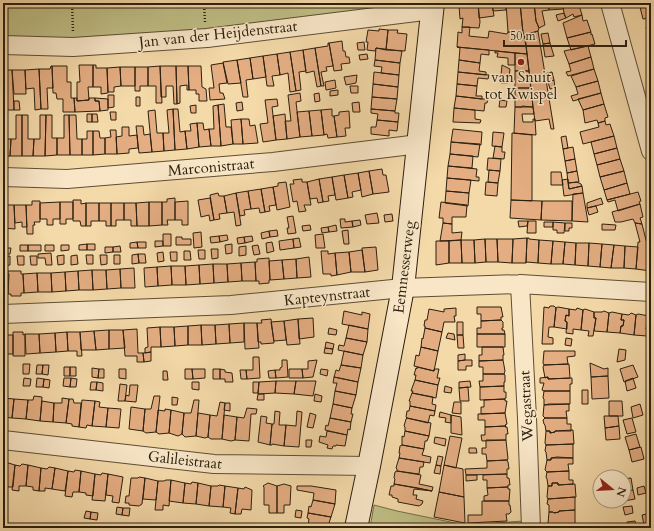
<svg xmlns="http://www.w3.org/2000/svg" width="654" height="531" viewBox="0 0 654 531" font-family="Cardo,serif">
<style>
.green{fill:#bfbe85;stroke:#766f4a}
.building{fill:#e4ad82;stroke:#2c200e}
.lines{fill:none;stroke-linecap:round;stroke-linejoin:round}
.street-casing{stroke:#5e4e35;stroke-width:20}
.secondary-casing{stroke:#2c200e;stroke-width:24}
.path{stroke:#2c200e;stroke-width:2.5;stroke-dasharray:1 2;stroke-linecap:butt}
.street{stroke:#f8e6c7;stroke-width:18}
.secondary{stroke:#f8e6c7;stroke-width:22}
.poi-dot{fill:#8f2418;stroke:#f8e6c7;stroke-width:1.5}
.labels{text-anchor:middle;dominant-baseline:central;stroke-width:3;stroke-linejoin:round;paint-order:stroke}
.street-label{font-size:15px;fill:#2c200e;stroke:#f8e6c7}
.poi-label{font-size:15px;fill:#2c200e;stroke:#f8e6c7}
</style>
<rect width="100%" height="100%" fill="#f4d9a9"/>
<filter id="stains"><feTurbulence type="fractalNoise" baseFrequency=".005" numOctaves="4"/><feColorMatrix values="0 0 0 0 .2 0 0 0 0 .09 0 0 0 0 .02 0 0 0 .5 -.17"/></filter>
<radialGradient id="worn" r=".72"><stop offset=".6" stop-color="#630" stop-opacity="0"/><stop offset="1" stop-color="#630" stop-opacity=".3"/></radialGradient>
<path class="green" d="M3 3H422L126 39 3 40Z
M374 505 397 511 465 525 524 521V528H370Z"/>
<path class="building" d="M460 3H478L480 22 479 28 462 27 463 18 460 19 459 6H460Z
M478 3H492L494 16 479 18Z
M492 3H506V10L493 11Z
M506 3H520L523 33 508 32Z
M520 3H534L536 21 539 28 538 31 525 35 523 33Z
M534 3H549V10L542 11 545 25 539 28 536 21Z
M549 3H563V9L549 10Z
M563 3H581V4L579 5 582 15 574 17 573 14 566 18 564 14Z
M638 3H651V8L650 9 651 18 643 19 640 7H638Z
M564 13 566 18 558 21 556 15Z
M582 15 583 21 587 20 591 32 567 38 563 23Z
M651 25V47L646 27Z
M462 27H470L469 36 488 38 489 31 507 34 508 32 524 34 527 54 457 47 458 32 462 33Z
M379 29 388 30 386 50 376 48 375 51 367 50 368 42H366L368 30 379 31Z
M388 30H398L397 33 407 34 405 51 386 50Z
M538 31 554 129H551L549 119 535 121 533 107 525 35Z
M591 32V35L592 34 595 44 571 50 567 38Z
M548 33 550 43 543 44 541 34Z
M342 41 343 51H345L346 57H349L350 63 341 64 342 70 334 71 329 43Z
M364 42 365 50H358L357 43Z
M328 43H329L333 66 326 67 327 71 321 72 324 86H321L315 48 328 46Z
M550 43 554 56 545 57 543 44Z
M588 46 591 57 569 64 564 51Z
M457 47 489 50V55L481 54 480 63 459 60 460 48Z
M315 48 321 86 317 87 314 71 306 73 303 50Z
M376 48 402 51 400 63 375 60Z
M303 50 306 71 299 72 301 90 296 91 290 52Z
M495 51 515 53V65H508V58L497 57 498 53H495Z
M290 52 296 91 290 92 288 73 280 75 277 54Z
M515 53 527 54 529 71H515Z
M277 54 280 75 272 76 274 86H267L263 56Z
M367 54 368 59 360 60 359 55Z
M263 56 266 77 253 79 250 58Z
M591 57 594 69 568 76 566 72 571 71 569 64Z
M250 58 253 79 246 80 248 97H243L237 60Z
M237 60 241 83 228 84 223 62Z
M375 60 400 63 399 75 381 73 382 67 374 66Z
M459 60 480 63 479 71 486 72V75L458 72Z
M223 63 227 83 219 84 220 93H223L225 99 210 100 209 88H214L211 65Z
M79 65H93V87H88L89 100 77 101V82H80Z
M93 65H96V68H107L108 93 101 94V87H93Z
M502 65 510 69 509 77 501 76Z
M51 66H52L53 88H47L48 109H41L39 69H50Z
M52 66H67V82H71V98H74L75 112H63V99H57L56 93H53Z
M160 66H176L177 104H174L173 86H166V97H161Z
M160 66 162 103H156V86H148V67Z
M176 66H188L189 90H187V85L180 86V103L177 104Z
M188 66H201L202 87 206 89 207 101H199V94H196V90H189Z
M120 67H135V86H121Z
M120 67 121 86 114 87V92H108L107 68Z
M135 67H148V86H140V91H135Z
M39 69 41 109 35 110 34 88 26 89 25 70Z
M594 69 598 81 576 87 571 76Z
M3 70H12L14 110H7V89H3Z
M12 70H25L26 94H14Z
M515 71H529L531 88H515Z
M374 72 399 75 398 87 373 84Z
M458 72 489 75 488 79 478 78 477 86 457 84Z
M552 72 554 80 548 82 547 73Z
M357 75 356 83 346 85 344 77Z
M501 76 509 77 508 83H501Z
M335 80 336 88 326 90 325 82Z
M554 80 555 88 550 89 548 82Z
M598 81 601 93 573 101 571 96 578 94 576 87Z
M373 84 398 87 397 99 372 97Z
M457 84 477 86 476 96H482V99L456 96Z
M350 86H358V93H351Z
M515 88H531L533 107H515Z
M338 90V95L330 96V91Z
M300 93 301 101 296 102 300 137 287 139 285 121H291L288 95Z
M319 93 320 101 315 102 314 94Z
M601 93 604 104 583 110 578 99Z
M108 95H114V107L108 108Z
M456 96 482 99H488L487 103H485L484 111 454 108Z
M136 97H140V106H136Z
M372 97 397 99 395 111 371 109Z
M74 98H77V101L89 100V98H95V101H99L100 111 75 112Z
M95 98 108 99V110L100 111 99 101H95Z
M277 99 278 106 272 107 276 140 263 142 260 124 268 123 265 100Z
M500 100 507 101 506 107H499Z
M14 101H19L20 110H14Z
M242 102 243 110 237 111 236 103Z
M359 102 360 112H353L352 103Z
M224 104 226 127H231L233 144 221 146 218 105Z
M604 104 608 117 605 118V121L598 123 597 120 585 123 583 110Z
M196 105V113H191L190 106Z
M218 105 221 146H211L209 129H214L213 106Z
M522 106 533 107 534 114H522L523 122H533V119H535L536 135 514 133 515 107H522Z
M454 108 475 110V119L481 120 480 123 453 122Z
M173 109H178L180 132 185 131 187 149 175 150Z
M173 109 175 150 164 151 163 133H169L167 110Z
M332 109V116H334L337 137 328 138 327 134 324 135 321 110Z
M371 109 395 111V113H399L398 122 377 120 378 114 371 113Z
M155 110 157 133H163L164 151 152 152 148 111Z
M321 110 324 135 312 136 309 111Z
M309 111 312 136 300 137 297 112Z
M349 111 350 128H345L346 136 337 137 334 116 339 115V112Z
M110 112H116V120H111Z
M3 114H6L5 139H11L10 156 3 157Z
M87 114H92V122H87Z
M92 114H97L98 122H92Z
M285 114 287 139 276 140 273 116Z
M16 115H22V156H10L11 139H16Z
M22 115H28V139H34L33 156H22Z
M40 115H46L45 156H33L34 139H40Z
M46 115H52V138H57V155L45 156Z
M64 115H69L70 155H57V138H64Z
M69 115H76L77 139H82V155H70Z
M241 119 243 144H233L231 120Z
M241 119H249L250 126 255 125 258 143 243 144Z
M377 120 398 122 397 131 389 130V136L371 134V127H376Z
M605 121 606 125 610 124 614 136 583 144 580 132 599 127 598 123Z
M197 123 199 147 187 149 185 131H191L190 124Z
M197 123H203L204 130 209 129 211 146 199 147Z
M136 126H143L144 135 150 134 152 152 139 153Z
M122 127H129V136L137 135 138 148 129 149V153L117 154 116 137 122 136Z
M453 129 482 132 481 145 451 142Z
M110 130H116L117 154H105V138L111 137Z
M87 131H93V155H82V139H87Z
M93 131H99L100 138H105V154L93 155Z
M493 132 504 133 502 147 492 146Z
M512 133 532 135V201L511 200Z
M566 136 568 148 563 149 561 137Z
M614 136 617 148 594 154 591 142Z
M451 142 480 144 478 157 450 154Z
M495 146 502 147V152H505L504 159 493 158Z
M573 147 575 159 565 161 563 149Z
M617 148 620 159 597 165 594 154Z
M450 154 473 156 472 168 448 166Z
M488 158 501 159 500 171 487 170Z
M575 159 577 171 567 173 565 161Z
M620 159 624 171 600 177 597 165Z
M448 166 477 169 476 177H479V181L447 178Z
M382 169 383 175H386L389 192 373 194 369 171Z
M489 170 500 171 498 183 488 182Z
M369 171 373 194 362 197 358 173Z
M577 171 579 182 568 183 567 173Z
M624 171 627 183 604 190 600 177Z
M551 172H561L563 185H551Z
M358 173 361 190 352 192 353 197 348 198 344 175Z
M344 175 348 198 336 200 332 177Z
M332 177 335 195 328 196 329 201 323 202 319 179Z
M447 178 471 180 469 193 446 191Z
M302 179V182H307L311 205H304L306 211 299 212 297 201 293 202 290 184H294L293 180Z
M319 179 323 202 318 203 317 198 310 199 307 182Z
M568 179 569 189 582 186 583 193 564 196 562 180Z
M286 182 290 207 277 210 273 187 278 186V183Z
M486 182 498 183 497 196 485 195Z
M577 182 581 184 582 186 569 189 568 183Z
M627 183 630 194 607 200 604 190Z
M273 187 276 205 269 206 270 211 265 212 261 189Z
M261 189 265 212 260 213 259 208 251 209 248 191Z
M248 191 251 209 244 210 245 215 240 216 236 193Z
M446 191 469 193 468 206 445 203Z
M638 192 641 201 639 202 640 204 618 211 615 200 608 202 607 200Z
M218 193 219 196H224L227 213 219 214 220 219 214 220 210 195Z
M236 193 241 225 236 226 234 212 227 213 224 196Z
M583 193 588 222 572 221 573 194Z
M175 198V220H167L168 225H162V202H167V199Z
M210 198 214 220 210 221 209 215 201 217 198 200Z
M601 198 603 204 587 208V203Z
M73 200H81V204L86 203V226H81L80 221H73Z
M511 200 542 201 541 220 510 218Z
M32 201H40V222H34L35 225H33V234H27L26 205H32Z
M188 201V225H182V220H175V202Z
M542 201H572V221L541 220Z
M60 202H73V219H66V224H60Z
M60 202V219H53V225H47V219H40V203Z
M149 202H162V225L149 226Z
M149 202V226H137L136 203Z
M441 202 467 205 466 217H452V224L443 223V218H439Z
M86 203H99V221H91V226H86Z
M99 203H111V226H106V221H99Z
M111 203H124V220H116V226H111Z
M124 203H136L137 226H131V220H124Z
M640 204 643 217 640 218 642 224 635 223 633 219 621 222H615L612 212Z
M3 205H14L15 229 3 228Z
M14 205H26L27 227H22V222L15 223Z
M596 206 598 212 589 215 587 208Z
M377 213 379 223 367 224 365 215Z
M392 214 393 221 385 222 384 215Z
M293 216 296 233 288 234 287 228H289L287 217Z
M340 219H345V222L352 221 353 227 341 228Z
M360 220 361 225 353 227 352 221Z
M518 221H528L527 226 519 227Z
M528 221H536V233H527Z
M544 222H553V227H544Z
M553 222 565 223 564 233H557V230H553Z
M443 223 452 224V233L462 232 461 240 440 241Z
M565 223H572V228H569V231H565Z
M635 223 642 224 647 244H651V271L636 269 638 242H640Z
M602 224 616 225 615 230H602Z
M310 225 311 230 303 231 302 226Z
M336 225 337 231 329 232 328 227Z
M328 227 329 232 322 233 321 228Z
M277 230 278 236 270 237 269 231Z
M348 230 349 244H344L342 231Z
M269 231 270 237 262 239 261 233Z
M201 232 202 247 194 248 193 233Z
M163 234H171V246H163Z
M323 234 325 248H316L315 235Z
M227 235 228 240 220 242 219 236Z
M219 236 220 242 211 243 210 237Z
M252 236 253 241 245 243 244 237Z
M176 237H182V239H191V245H176Z
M244 237 245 243 238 244 237 238Z
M299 238 301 247 294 248 293 239Z
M527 238 526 263H512L513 239Z
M527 238H529V239L539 240 538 263 527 262 526 263Z
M293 239 294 248 280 250 279 241Z
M485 239 486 262 475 263 474 240Z
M485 239H497L498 262H486Z
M497 239H513L512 263 498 262Z
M461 240H474L475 263H462Z
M461 240 462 263H449V241Z
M539 240 553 241 551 264 538 263Z
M155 241H163V246L155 247Z
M436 241H449V263L436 265Z
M553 241 565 242 563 264H551Z
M137 242H146V248H138Z
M137 242 138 248H130V243Z
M272 242 274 251 267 253 266 243Z
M565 242 576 243 575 265 563 264Z
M576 243H589L588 266 575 265Z
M589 243 602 244 600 267 588 266Z
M87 244H95V250H87Z
M87 244V250H79V245Z
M232 244V253L226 254 225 245Z
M602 244 614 245 611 268 600 267Z
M20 245H28V251H20Z
M28 245H41V251H28Z
M45 245H54V251H45Z
M61 245H69V250L61 251Z
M258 245 260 254 254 255 252 246Z
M614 245 625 246 624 268H611Z
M120 246 121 252H113V247Z
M246 246V255L239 256V247Z
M625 246 638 247 636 269 624 268Z
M105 247H113V252L105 253Z
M376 247 378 270 365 272 362 248Z
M3 248H11L10 254H3Z
M211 249H218V258L212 259Z
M198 250H205V259H199Z
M362 250 365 272H351L349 252Z
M184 251H190L191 260H184Z
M321 251H328V254L335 253 337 275 331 276V274H323Z
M163 252 164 261 158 262 157 253Z
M170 252H177V261H171Z
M349 252 351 272 337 275 335 253Z
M51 253 52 265H46L45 258H38V254Z
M138 254 139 263 132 264V255Z
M138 254H145L146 263H139Z
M64 255V264L58 265 57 256Z
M77 255 78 264 71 265V256Z
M86 255H93V264H87Z
M100 255H107V264L101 265Z
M114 255H120V264H114Z
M10 256V265L4 266 3 257Z
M17 256H24V265H18Z
M30 256H37V265H31Z
M309 257 311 277 297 278 296 259Z
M269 258 270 280H269V283L259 284V281H256L255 262H257V259Z
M296 259 297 278 284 279 282 260Z
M282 260 284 279 270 280 269 261Z
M255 262 256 281H242L241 263Z
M241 263 242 281 228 282 227 264Z
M213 264H227L228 282 214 283Z
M213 264 214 283 200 284 199 265Z
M199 265 200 284 186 285 185 266Z
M171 266 172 285 158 286 157 267Z
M171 266H185L186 285H172Z
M157 267 158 286 145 287 144 268Z
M134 268 135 288H121L120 269Z
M120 269 121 288 107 289 106 270Z
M92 270H106L107 289 93 290Z
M92 270 93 290H79L78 271Z
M8 271H21V274H23L24 293H21V296H11V294H8Z
M78 271 79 290 66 291 65 272Z
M65 272 66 291 52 292 51 273Z
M37 273H51L52 292H38Z
M37 273 38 292 24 293 23 274Z
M3 274H9L8 294H3Z
M550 306H554L556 308 554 327H549L548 337 553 338V344H542L544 307 549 308Z
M477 307H501L503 317H501V320L481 321V314H477Z
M558 307 569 309V316L566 315 565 321 567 322V329L554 327 556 308Z
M456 308V316H454L455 322H444L442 332 425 328V326H424L425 320H427L429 309 444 312V309Z
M577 308 583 310 581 330 573 329V334L566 333 567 322 565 321 566 315 569 316V309L576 310Z
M585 309 594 312V318H596L593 336H588L589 331 581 330 583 310Z
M344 311 362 315V312L370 314 368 329 342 324Z
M604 311 609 313 607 332 594 331 596 318H594V312H602Z
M612 312 622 314 621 320H624L623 326H621L620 333 607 332 609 313Z
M631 313 636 315 634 335 620 333 621 326H623L624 320H621L622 314 629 315Z
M638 314 649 316 646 329H648L647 336 634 335 636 315Z
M649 316 651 317V339H647L648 329H646Z
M313 318 314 337 299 339 298 319Z
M271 319 274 343 261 344V342H258L257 323H262L261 320Z
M298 319 300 344 287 345 284 321Z
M501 320 503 322V328H502V330H504L505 334H477V328H481V321Z
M284 321 286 340 274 341 271 322Z
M457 322H463V335H457Z
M244 323V342L230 343 229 324Z
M244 323H257L259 348 245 349Z
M229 324 230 343 216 344 215 325Z
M201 325H215L216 344 202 345Z
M201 325 202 345H188V326Z
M349 325 368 329 367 342 346 338Z
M188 326V345L175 346 174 327Z
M160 327H174L175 346 161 347Z
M160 327 161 347H151V352L145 353V348L148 347 147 328Z
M329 328 337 330 336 335 328 334Z
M425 328 442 332 438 351 421 347 422 338 423 339Z
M137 329 138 353H143L144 362H137V356H125L123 330Z
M109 330H123L125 348 109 349Z
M109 330V349L96 350 94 331Z
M94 331 96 350H81L80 332Z
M13 332H23V335L25 334V356H13Z
M67 332 68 351 56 352 55 333Z
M67 332H80L82 356H77V351H68Z
M55 333 56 352 40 353 39 334Z
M448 333 454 334 455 340 446 338Z
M25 334H39L40 353 26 354Z
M477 334H505V347H477Z
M3 335H13V354H3Z
M457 335H463L464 348H458Z
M346 338 367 342 363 355 338 350 339 345 344 346Z
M566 338 572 339 571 346 565 345Z
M326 342 334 344 333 349 325 348Z
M421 347 438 351 434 371 414 366 416 355 419 356Z
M482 347H503L504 355H503V360L479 361V355H482Z
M325 348 333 349 332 354 324 353Z
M619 349 626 350 625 360 617 362Z
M344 351 363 355 361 368 341 365Z
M544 351H575V356L567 357 568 364 544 365 543 363Z
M151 352V361L144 362 143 353Z
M465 354V360L458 361V355Z
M253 357H259L260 378 247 379 246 370H253Z
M282 360H287L288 377 276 378 275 370H280V368L282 367Z
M317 360 313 377 303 378 302 369H308V361Z
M465 360H472V366H466V370H458V361Z
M503 360 505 371 504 374H483V367H479V361Z
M590 363 604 369 608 368V376L591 377Z
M23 364H30L29 374H23Z
M569 364 570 378 548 379V377L545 378 543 367 544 365Z
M37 365H43L42 374H36Z
M43 365H49L48 375 42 374Z
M341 365 361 368 358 382 334 377 336 370 339 371Z
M633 365 638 377 624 382 620 369Z
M64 367H70V376H64Z
M70 367H76V376H70Z
M417 367 434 371V369H439L437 378H440L438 385 415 380 416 375H414L416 368 417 369Z
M92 368 99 369 98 378 92 377Z
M99 369H104V378H98Z
M119 369H126V379L119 378Z
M185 369H192L193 379H185Z
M192 369H205V378L193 379Z
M213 369H220V379H213Z
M220 369 225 370V372L232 373 233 382H225V379H220Z
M289 369H302L303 378H289Z
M321 369 328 370 327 376 320 374Z
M240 370H246L247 379H241Z
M275 370 276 378H269L268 371Z
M163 371H167L168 380H163Z
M483 374H504L505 375V382H504V386L480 387 479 381H483Z
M608 376 609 398 592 399 591 377Z
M334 377 358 382 356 395 335 391 337 383H333Z
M548 377V379L572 378V384H570V391H544L542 390 544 383H540V378Z
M24 378 31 379 30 386H23Z
M37 378 44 379 43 387H36Z
M64 378H71L70 387 63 386Z
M71 378 77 379 76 387H70Z
M633 378 636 388 627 391 625 381Z
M44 379 50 380 49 388 43 387Z
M415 380 438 385 436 398 412 393 413 391H411Z
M276 381 275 393 258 394 259 382Z
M276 381H296L294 394 275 393Z
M296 381H316L313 396 294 394Z
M470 381 471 387 459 388V382Z
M91 382H97L96 390H90Z
M97 382 103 383V391L96 390Z
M192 382H199V390L192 389Z
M253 382H259L258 393H253Z
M120 384 127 385 125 401H118Z
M130 385H138L136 402 125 401 126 395 129 396Z
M445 386 452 388 451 393 444 392Z
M504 386V392H506V398H505V399L480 400V387Z
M468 387 469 401H460L459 388Z
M582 390H588V404H582Z
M335 391 356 395 352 408 333 404Z
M544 391H570V404L544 405V399L543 398Z
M412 393 433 397 432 404 436 405 435 411 410 406V401H409Z
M258 394H264V400H257Z
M315 394 322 396 321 402 314 401Z
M34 396 42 397 40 421 26 419 28 400H33Z
M154 396H160L156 432 146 433 143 431 145 409H151Z
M172 397 178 398 177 405H172Z
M3 398 14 399 12 418 3 417Z
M62 398 69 399 66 423 53 422 54 403H62Z
M14 399 28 400 26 419 12 418Z
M69 399H73L74 403H81L79 427 72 426V424L66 423Z
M505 399V401H507L505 413 481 414V407H484V400Z
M82 400 95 401 92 426 87 425 86 428 79 427Z
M194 400H199L196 436 185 437 182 434 184 413H191Z
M42 401 54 403 53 422 40 421Z
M95 401 100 402 99 407 108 408 106 427 92 426Z
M609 401H622L623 416H609Z
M220 402 225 403 222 439H211L208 437 210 415 217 416Z
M454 402H461V414L452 413Z
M225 403H230V411L224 410Z
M333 404 352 408 351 414H353L351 422 330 418Z
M549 404H569V411H566L567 418H545L543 416 544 405Z
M640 404 643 415 633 418 631 407Z
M410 406 435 411 434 416 430 415 428 423 407 418 406 417 407 411H409Z
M131 407 145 409 143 431 129 429Z
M108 408 121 409 119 428 106 427Z
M247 408 257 409 256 414H251L249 441 235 440 237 417 244 418Z
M165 409 171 410 169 433 159 434 156 432 158 410 165 411Z
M171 410 184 413 182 434 178 436 169 433Z
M275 411 280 412 279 425H286L284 446 272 444V445H270L272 424H274Z
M297 411 302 412 299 447 284 446 286 425 296 426Z
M440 412 451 415V423L445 422 446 418 439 417Z
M198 413 210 415 208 437 205 438 196 436Z
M310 413 316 415 313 428 307 427Z
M505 413 507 424 505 425 506 426 485 427V420H478V414Z
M224 415 237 417 235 440 231 441 222 439Z
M451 415 461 417 462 435 451 433Z
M261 416 267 417 266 423 272 424 270 445 258 442Z
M604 416H618L619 426 605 428Z
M330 418 351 422 350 430 348 429 347 435 325 430 326 425 328 426Z
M407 418 431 423 429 436 405 431V427L404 426 406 419Z
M545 418H567V424H571V431H555V432L550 433V431H546L545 425 544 424 543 420Z
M632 418 636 432 627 434 623 420Z
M506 426 505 427H507L508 434H506V440L482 441 481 435H485V427Z
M619 426 620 439 606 440 605 428Z
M573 430 574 444 546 445 545 443 546 431H550V433L555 432V431Z
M327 431 347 435 345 446 336 445V446H333L332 449 327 448 328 445 319 442 320 436 326 437Z
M405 431 429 436 427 441H425L424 449 402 445V436L404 437Z
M636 434 640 447 629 450 625 437Z
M450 436 462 438 456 468 444 465Z
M435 437 446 439 445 446 434 443Z
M306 440H312L311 447H306Z
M486 440H506L508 459 507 460 487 461 486 454H482V448H486Z
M573 444V458H551V460H547L546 452 545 451 546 445Z
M402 445 424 449 422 455 431 457 430 463 399 458 400 453H399L400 446Z
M641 447 644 459 632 462 629 450Z
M469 448H476L477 453H469Z
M438 456 443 457 441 466 436 465Z
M557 457 573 458V464H568L569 471 547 472 545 470 547 460H551V458Z
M399 458 424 462 423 467H420L419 474 397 471V469L396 468Z
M507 460 508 462 509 469H507V474L466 475 465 469 487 468V461Z
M5 462 15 465 13 487H7V484H3V464Z
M22 464 28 465 26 486H19V491L12 490 15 465 20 466Z
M28 465 41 468 39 491 33 490V487L26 486Z
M436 465 441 466 440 474 434 473Z
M444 465 463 469 464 497 439 492Z
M49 467 55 468 52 489 45 488V491H39L41 468 47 469Z
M55 468 68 471 65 491 52 489Z
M75 470 81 471 79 492H73L72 497 65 496 68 471 74 472Z
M81 471 95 474 93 496 86 495V493L79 492Z
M397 471 421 475 419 484 433 487 432 491 394 484 395 479 394 478 395 472Z
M569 471V480H573V484L558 485V483H552V486H548L547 479 546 477 547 472Z
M102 473 108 474 105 501 92 500 95 474 101 475Z
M108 474 123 477 119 503 112 502 113 496 106 495Z
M507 474V478H509L510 485H508V487L487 488V480H483V475Z
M466 475H477V480L466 481Z
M139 477 145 478 142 504 139 506 129 505V503H125L126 496H129L131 478H138Z
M145 478 158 481 156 500 143 499Z
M631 478 633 490 624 492V479Z
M166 480H171L169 506 163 505V510H155L158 481H164Z
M171 480 185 483 183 503 169 501Z
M192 482 198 483 196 504 183 503 185 483 191 484Z
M198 483 211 486 209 506 196 504Z
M268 483 277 486V513H269V505H264V487L263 486Z
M552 483H558V485L575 484 576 497 548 499 547 497 548 486H552Z
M284 484 291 486 290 505H284V513H277V486Z
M394 484 418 488 432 491 414 489 413 495H417L416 499 423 501 422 504 419 506 398 502V499L392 497V495H389L391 486H394Z
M219 485 225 486 223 507 209 506 211 486H218Z
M225 486 238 488 235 514 230 513 231 508 223 507Z
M297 486H311L336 490 335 504 313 500 314 493 297 490Z
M644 486 646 493 638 495 637 488Z
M245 487 252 490 251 510 242 509 241 514H235L238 488 244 489Z
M508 487V489H510L509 501H484V496L488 495 487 488Z
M633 490 635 499 624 501V492Z
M439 492 464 497 465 523 434 517Z
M575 497V510L559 511V512L554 513 553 512H549V505L547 504 548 499Z
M313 500 335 504 331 517 308 513 309 506 311 507Z
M482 501H509V505H510L511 512 509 514H506L507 521 468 523V515H482Z
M632 506 633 513 625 515 623 507Z
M117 507 123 508 122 515 116 514Z
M123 508H130L129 516 122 515Z
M296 510 302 511 301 518 295 517Z
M575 510V524L549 525 548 523 549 512H553L554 513 559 512V511Z
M86 511 91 512 90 519 84 518Z
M91 512 98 513 97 520 90 519Z
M308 513 331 517 329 523 331 525 330 528H316L308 526 309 519 307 518Z
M651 513V524L644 525 642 515Z
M635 521 637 528H628L627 522Z
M575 524V528H548L549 525Z"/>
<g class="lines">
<defs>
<path id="street" d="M610 3 651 151
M3 45 73 47 207 38 432 10
M3 177 67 179 273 162 419 144
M520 284 527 418 531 528
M3 314 231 305 403 288 520 284 651 292
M3 440 214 464 369 466"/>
<path id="secondary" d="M356 528 369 466 403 288 433 3"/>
</defs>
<use href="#street" class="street-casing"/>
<use href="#secondary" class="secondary-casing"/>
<path class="path" d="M72 3 73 31
M204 3 205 22"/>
<use href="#street" class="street"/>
<use href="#secondary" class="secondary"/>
</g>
<circle class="poi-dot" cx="521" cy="62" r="4"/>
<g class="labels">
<g class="street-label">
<text transform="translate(218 34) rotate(-6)">Jan van der Heijdenstraat</text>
<text transform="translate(211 167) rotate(-5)">Marconistraat</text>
<text transform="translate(404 267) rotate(-83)">Eemnesserweg</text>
<text transform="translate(327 296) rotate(-6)">Kapteynstraat</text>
<text transform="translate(526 406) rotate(-93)">Wegastraat</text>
<text transform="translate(185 460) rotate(6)">Galileistraat</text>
</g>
<g class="poi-label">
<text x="521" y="77">van Snuit<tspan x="521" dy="17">tot Kwispel</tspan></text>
</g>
</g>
<rect width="654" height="531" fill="none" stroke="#f4d9a9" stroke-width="16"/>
<rect x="4" y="4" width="646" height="523" fill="none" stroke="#2c200e" stroke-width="2"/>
<rect x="8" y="8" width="638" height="515" fill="none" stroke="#2c200e"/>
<g transform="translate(612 489) rotate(108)"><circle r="19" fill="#f8e6c7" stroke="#a6977d"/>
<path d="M0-3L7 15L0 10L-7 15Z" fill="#8f2418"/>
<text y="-6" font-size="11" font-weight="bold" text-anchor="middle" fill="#2c200e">N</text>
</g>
<path d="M504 40v6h122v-6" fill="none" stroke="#2c200e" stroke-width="2"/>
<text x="510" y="40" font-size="12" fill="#2c200e" stroke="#f8e6c7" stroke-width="3" paint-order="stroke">50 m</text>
<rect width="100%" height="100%" filter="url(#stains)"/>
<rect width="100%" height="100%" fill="url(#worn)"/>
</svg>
